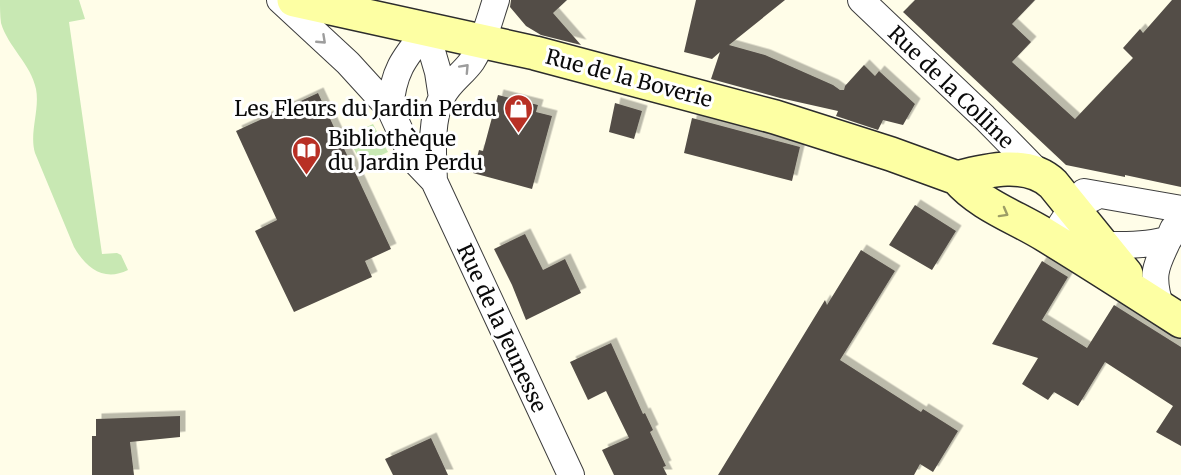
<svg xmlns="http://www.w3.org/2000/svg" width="1181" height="475" viewBox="0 0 1181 475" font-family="Merriweather,serif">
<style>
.green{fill:#c8e8b3}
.building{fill:#534d47;filter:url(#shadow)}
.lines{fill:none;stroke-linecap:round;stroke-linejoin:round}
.street-casing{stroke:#3d3d3d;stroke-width:28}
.secondary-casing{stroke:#2c2c2c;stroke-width:36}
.street{stroke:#fff;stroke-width:26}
.secondary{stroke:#fdffa3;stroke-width:33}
.oneway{stroke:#9d9d9d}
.oneway2{stroke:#9c9d66}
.labels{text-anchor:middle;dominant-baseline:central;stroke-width:6;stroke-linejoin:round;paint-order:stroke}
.street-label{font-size:21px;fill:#0a0a0a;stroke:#fff}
.poi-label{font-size:21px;fill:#0a0a0a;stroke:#fff;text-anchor:end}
</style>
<defs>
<filter id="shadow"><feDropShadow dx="5.5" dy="-5.5" stdDeviation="0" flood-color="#0004"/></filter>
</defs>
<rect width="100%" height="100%" fill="#fffde8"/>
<path class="green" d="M0 0H79L85 19 69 22 102 254 117 253 121 255 128 270C104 282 86 268 74 247L35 153C29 133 40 110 36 89 31 64 8 47 1 23 0 16 0 7 0 0Z
M373 124 388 152 362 164 347 136Z"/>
<path class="building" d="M511 0H567L553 13 581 45 541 35 526 26 510 7Z
M696 0H785L729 45 765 55 833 85 840 90H844L845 86 864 65 875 76 879 71 915 104 903 125 883 120 878 130 836 116 838 111 780 98 711 79 720 52 712 59 684 52Z
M915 0H1035L1012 24 1031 42 1012 62 1075 119 1133 58 1123 48 1140 29 1143 33 1172 0H1181V187L1125 175V177L1066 165 903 12Z
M318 93 391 249 365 261 372 277 294 312 255 231 277 220 236 131Z
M498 95 538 105 536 112 552 116 532 189 473 173 479 150 483 151Z
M615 103 642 111 634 139 609 132Z
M692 118 800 147 792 181 684 153Z
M915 205 956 231 932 270 889 245Z
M525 234 543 270 565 259 581 293 526 320 512 285 494 249Z
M861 250 895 271 840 360 921 412 923 409 958 431 933 472 920 464 914 475H718L825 300 827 305Z
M1042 261 1068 277 1042 320 1087 348 1114 305 1181 347V446L1156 432 1173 406 1105 362 1078 406 1054 392 1048 400 1022 384 1038 358 992 344Z
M611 343 643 414 645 413 653 430 650 432 666 466 663 467 667 475H614L602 450 629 438 606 391 588 400 570 362Z
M180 416V437L130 442 134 475H92V436H96V419Z
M431 438 448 475H393L385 459Z"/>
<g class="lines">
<defs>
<path id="street" d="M280 0 348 63 390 109 413 159 434 181 571 475
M861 0 984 117 1040 174
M426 31 438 72 442 98
M390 109C393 72 403 59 426 31
M434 181C433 155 430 121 442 97 449 82 463 74 472 61 484 42 489 21 496 0
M1084 192 1181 209
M1099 195C1074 207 1063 213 1054 241 1086 244 1139 249 1169 239
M1161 308C1148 269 1159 263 1173 229"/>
<path id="secondary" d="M294 0 535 53 775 117 891 154 957 178
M957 178C980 205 1016 217 1045 235 1091 263 1136 292 1181 321
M957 178C987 170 1028 160 1053 184L1126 274"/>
</defs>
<use href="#street" class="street-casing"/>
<use href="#secondary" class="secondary-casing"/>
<use href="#street" class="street"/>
<use href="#secondary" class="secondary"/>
</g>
<defs><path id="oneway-chevron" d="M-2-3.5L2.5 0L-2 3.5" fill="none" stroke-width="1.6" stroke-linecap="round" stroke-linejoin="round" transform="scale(1.5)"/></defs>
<g class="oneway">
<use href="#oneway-chevron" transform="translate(322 40) rotate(43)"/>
<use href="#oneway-chevron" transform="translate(465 68) rotate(-47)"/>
</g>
<use class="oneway2" href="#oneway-chevron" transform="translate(1004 213) rotate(29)"/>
<defs>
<symbol id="shop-pin" viewBox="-11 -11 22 30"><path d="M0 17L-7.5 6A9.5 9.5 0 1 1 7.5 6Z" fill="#b83025" stroke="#fff"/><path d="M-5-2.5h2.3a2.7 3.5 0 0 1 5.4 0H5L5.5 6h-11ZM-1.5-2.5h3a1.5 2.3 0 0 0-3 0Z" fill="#fff"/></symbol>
<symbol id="library-pin" viewBox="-11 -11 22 30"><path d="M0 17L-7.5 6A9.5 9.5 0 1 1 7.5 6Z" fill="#b83025" stroke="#fff"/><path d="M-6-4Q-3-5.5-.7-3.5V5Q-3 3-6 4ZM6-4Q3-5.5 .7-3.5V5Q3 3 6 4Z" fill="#fff"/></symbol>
</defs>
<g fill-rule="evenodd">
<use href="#shop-pin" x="502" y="92" width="33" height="45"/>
<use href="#library-pin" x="290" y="134" width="33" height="45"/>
</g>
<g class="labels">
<g class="street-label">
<text transform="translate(629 78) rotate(15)">Rue de la Boverie</text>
<text transform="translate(951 87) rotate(44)">Rue de la Colline</text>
<text transform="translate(502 328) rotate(65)">Rue de la Jeunesse</text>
</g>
<g class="poi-label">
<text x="497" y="108">Les Fleurs du Jardin Perdu</text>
<text x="328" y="138" text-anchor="start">Bibliothèque<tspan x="328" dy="24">du Jardin Perdu</tspan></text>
</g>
</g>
</svg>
